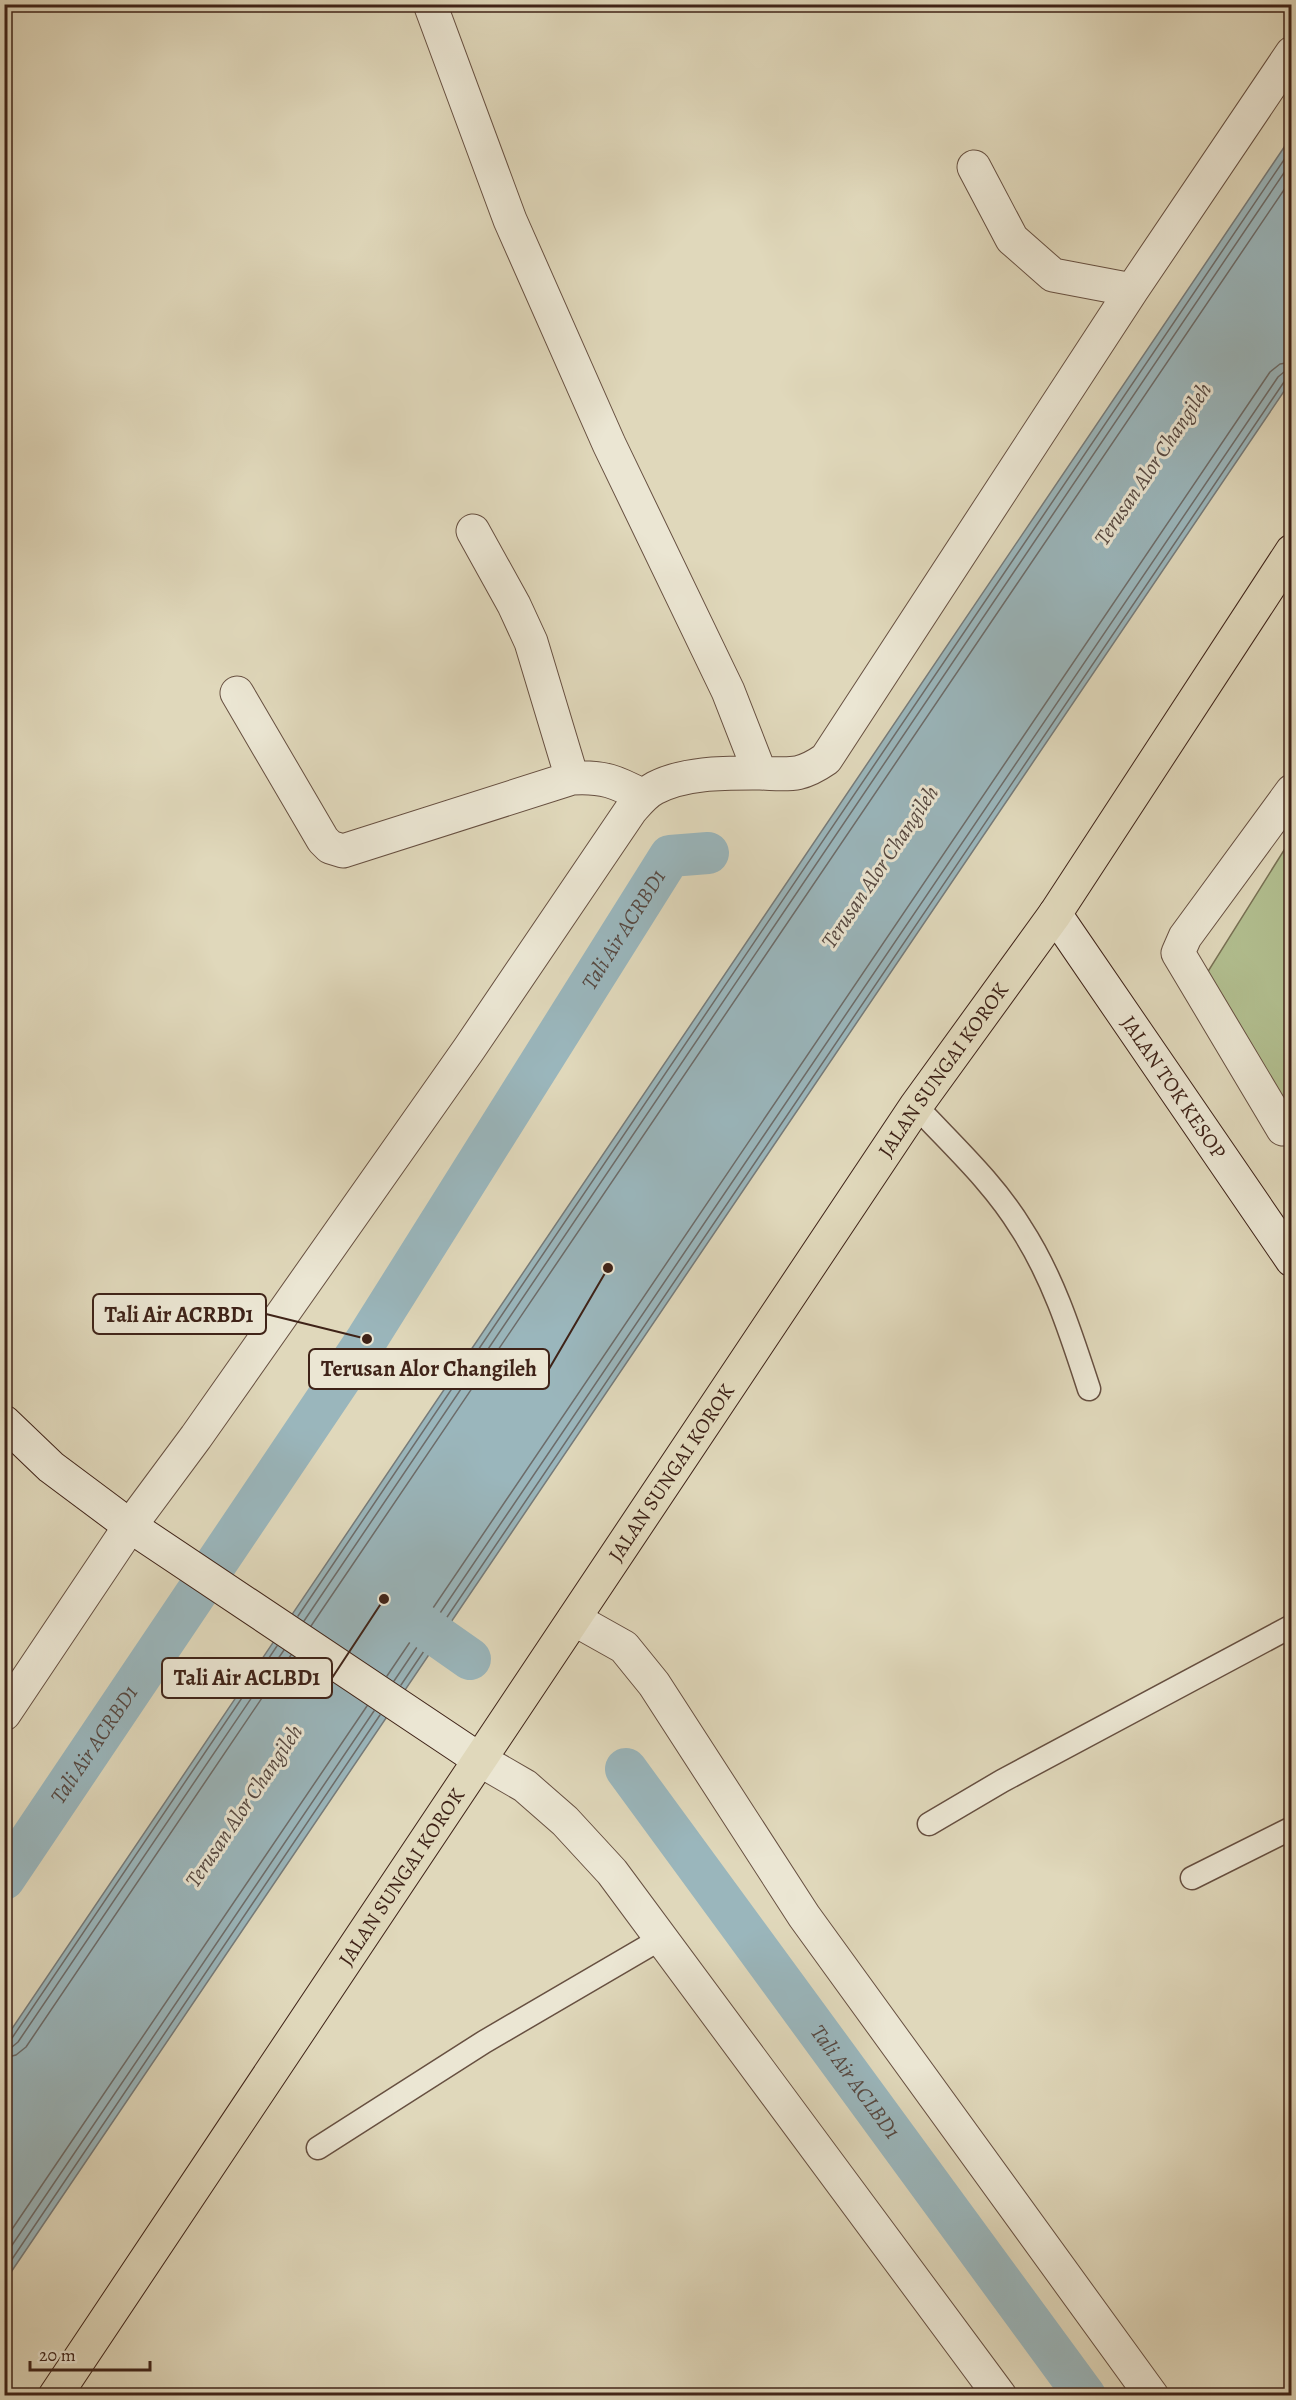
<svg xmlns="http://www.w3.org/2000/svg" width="1296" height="2400" viewBox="0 0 1296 2400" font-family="Alegreya,serif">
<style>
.green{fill:#b2bf90;stroke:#787154;stroke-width:1.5}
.water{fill:#9ab6bc;stroke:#767b7a;stroke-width:1.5}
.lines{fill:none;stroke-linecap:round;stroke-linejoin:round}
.shore{stroke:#6c6c6a;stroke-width:1.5}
.canal{stroke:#9ab6bc;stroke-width:42}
.lane-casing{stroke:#675041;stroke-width:25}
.street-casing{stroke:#675041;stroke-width:35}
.secondary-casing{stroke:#3f2318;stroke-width:35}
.primary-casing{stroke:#3f2318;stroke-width:35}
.lane{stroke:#ebe6d3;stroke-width:22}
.street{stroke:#ebe6d3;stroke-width:33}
.secondary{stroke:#ebe6d3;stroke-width:33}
.primary{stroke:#e0d8bb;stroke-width:33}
.labels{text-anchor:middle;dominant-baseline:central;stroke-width:6;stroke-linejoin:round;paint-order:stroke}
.street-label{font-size:21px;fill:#3f2318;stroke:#ebe6d3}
.water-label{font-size:22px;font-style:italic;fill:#564841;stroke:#ebe6d3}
.leader{fill:none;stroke:#3f2318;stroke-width:2}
.callout-dot{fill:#3f2318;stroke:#ebe6d3;stroke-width:2}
.callout{fill:#ebe6d3;stroke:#3f2318;stroke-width:2}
.callout-label{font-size:22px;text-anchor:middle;font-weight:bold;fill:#3f2318}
</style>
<rect width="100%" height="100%" fill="#e0d8bb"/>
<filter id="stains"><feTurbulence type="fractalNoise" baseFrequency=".00333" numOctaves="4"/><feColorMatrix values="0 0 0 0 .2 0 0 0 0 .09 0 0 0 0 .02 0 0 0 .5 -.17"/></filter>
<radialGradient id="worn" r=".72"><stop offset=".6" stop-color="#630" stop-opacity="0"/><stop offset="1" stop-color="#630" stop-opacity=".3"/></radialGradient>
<path class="green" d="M1291 839 1292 1097 1283 1111 1207 973Z"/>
<path class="water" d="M1291 137V381L5 2281V2039Z"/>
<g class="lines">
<path class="shore" d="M298 1616 1292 148
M304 1621 1292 161
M311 1626 1292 178
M387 1676 1270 372 1280 364 1292 362
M394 1681 1278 377 1284 372 1292 371
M401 1685 1284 382 1292 378
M4 2041 12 2038 277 1646
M4 2049 12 2047 18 2042 284 1650
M4 2058 16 2055 26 2047 291 1655
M4 2241 367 1706
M4 2257 374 1711
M4 2271 380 1715"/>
<g class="canal">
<path d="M393 1605 470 1659"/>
<path id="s1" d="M626 1769 1085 2396"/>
<path id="s2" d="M4 1879 367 1339 670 856 708 853"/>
</g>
<defs>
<path id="lane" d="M916 1106C952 1145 993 1182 1021 1228 1053 1277 1071 1334 1089 1389
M929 1824 1002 1781 1292 1626
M1192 1878 1292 1828
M318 2148 484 2042 662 1938"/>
<path id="street" d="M430 4 510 220 609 444 728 691 760 773
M974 167 1012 239 1053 275 1132 290
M473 531 514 605 531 642 572 778
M237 693 323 840 330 847 343 851 572 778C603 776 617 782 643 796
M1283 1129 1178 953 1185 937 1292 791
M574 1619 624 1647 654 1684 804 1916 1152 2396
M4 1714 130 1526 196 1437 469 1049 631 810C638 802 645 793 655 788 686 772 726 773 760 773 791 774 800 777 826 759L1132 290 1292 53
M480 1760 525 1786 565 1821 612 1872 1000 2396"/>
<g id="secondary">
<path id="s3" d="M1055 914 1292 1260"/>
<path d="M4 1422 51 1467 130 1526 480 1760"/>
</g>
<g id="primary">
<path id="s4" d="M55 2396 916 1106 1055 914 1292 551"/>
</g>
</defs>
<use href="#lane" class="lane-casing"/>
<use href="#street" class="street-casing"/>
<use href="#secondary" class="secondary-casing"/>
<use href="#primary" class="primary-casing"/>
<use href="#lane" class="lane"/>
<use href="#street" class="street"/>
<use href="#secondary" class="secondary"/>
<use href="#primary" class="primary"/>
</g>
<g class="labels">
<g class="street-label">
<text stroke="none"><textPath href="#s4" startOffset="1596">JALAN SUNGAI KOROK</textPath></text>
<text stroke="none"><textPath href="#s3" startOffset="210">JALAN TOK KESOP</textPath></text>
<text stroke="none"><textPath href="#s4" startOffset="1110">JALAN SUNGAI KOROK</textPath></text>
<text stroke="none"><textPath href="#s4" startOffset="624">JALAN SUNGAI KOROK</textPath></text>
</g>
<g class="water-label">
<text transform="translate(1153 464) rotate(-56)">Terusan Alor Changileh</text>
<text transform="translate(880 867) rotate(-56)">Terusan Alor Changileh</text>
<text stroke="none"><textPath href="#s2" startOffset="1134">Tali Air ACRBD1</textPath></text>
<text stroke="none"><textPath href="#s2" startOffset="162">Tali Air ACRBD1</textPath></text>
<text transform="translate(244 1806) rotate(-56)">Terusan Alor Changileh</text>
<text stroke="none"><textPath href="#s1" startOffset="388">Tali Air ACLBD1</textPath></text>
</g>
</g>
<path class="leader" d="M367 1339L266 1314M608 1268L549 1369M384 1599L332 1678"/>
<g class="callout-dot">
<circle cx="367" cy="1339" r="6"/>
<circle cx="608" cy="1268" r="6"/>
<circle cx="384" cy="1599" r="6"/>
</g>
<g class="callout">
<rect x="93" y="1294" width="173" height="40" rx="6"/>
<rect x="309" y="1349" width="240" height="40" rx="6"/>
<rect x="162" y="1658" width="170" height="40" rx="6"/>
</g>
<g class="callout-label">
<text x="179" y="1322">Tali Air ACRBD1</text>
<text x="429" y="1376">Terusan Alor Changileh</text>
<text x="247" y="1685">Tali Air ACLBD1</text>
</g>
<rect width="1296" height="2400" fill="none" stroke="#e0d8bb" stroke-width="24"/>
<rect x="6" y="6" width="1284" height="2388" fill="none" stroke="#3f2318" stroke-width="3"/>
<rect x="12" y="12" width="1272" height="2376" fill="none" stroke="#3f2318" stroke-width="1.5"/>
<path d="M30 2361v9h120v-9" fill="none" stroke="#3f2318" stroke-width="3"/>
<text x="39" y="2361" font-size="18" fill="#3f2318" stroke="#ebe6d3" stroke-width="4.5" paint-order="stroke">20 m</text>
<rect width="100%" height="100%" filter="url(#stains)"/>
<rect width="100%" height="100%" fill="url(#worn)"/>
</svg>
